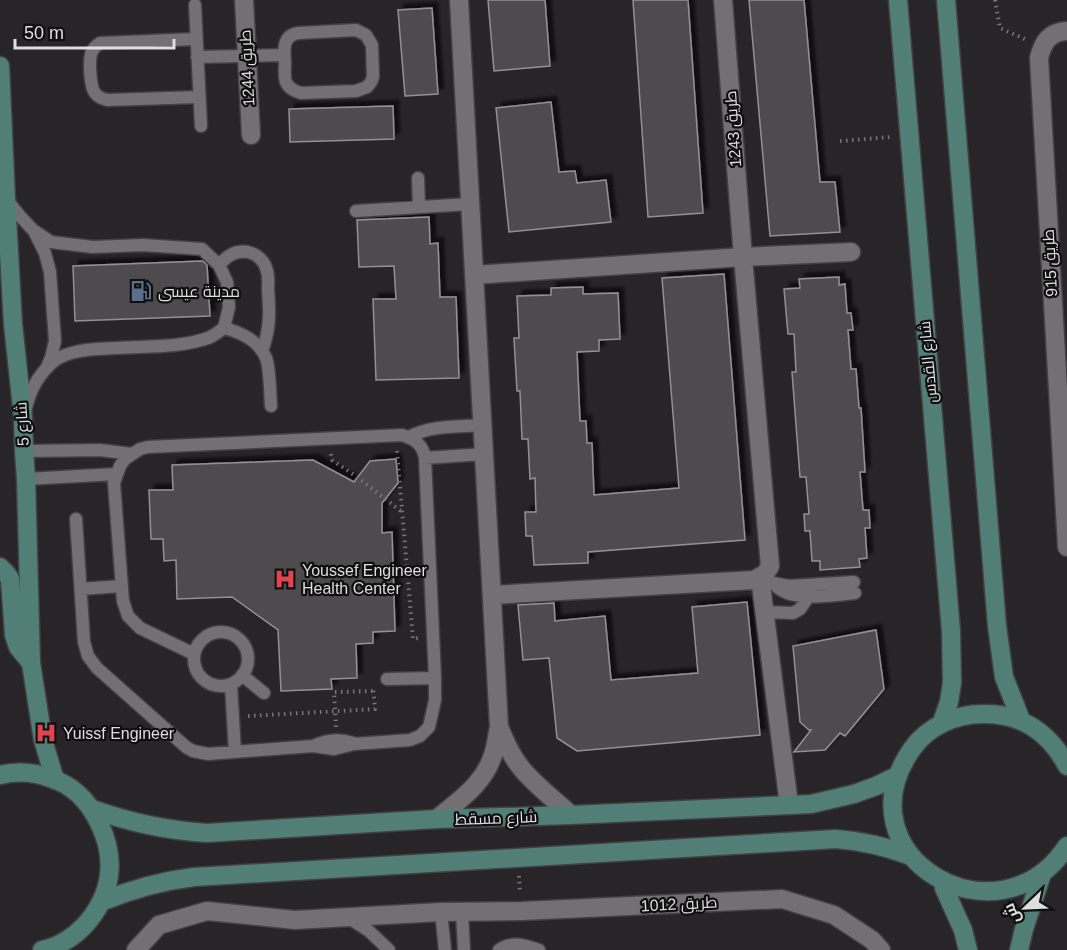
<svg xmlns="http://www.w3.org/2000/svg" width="1067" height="950" viewBox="0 0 1067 950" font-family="Helvetica,Cairo,sans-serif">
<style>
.building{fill:#4d4b4e;stroke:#939093;stroke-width:1.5;filter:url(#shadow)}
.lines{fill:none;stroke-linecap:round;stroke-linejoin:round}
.lane-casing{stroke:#424042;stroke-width:15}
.street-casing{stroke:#424042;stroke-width:21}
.secondary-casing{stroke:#424042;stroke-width:21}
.path{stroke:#787678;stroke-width:4;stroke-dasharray:1.5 4.5;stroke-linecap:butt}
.lane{stroke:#737073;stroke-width:12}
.street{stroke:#737073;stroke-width:18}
.secondary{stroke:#517f78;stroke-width:18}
.labels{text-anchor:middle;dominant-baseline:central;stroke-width:4.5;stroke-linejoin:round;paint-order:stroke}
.street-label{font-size:16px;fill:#dfdedf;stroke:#100f10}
.poi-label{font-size:16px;fill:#dfdedf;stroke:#100f10;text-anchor:start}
</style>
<defs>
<filter id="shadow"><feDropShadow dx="5.5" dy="-5.5" stdDeviation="1.5" flood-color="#0009"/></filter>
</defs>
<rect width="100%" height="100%" fill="#282528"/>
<path class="building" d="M488 0H545L550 66 494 71Z
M633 0H688L703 213 648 217Z
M749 0H804L820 182H835L840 232 770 236Z
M432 8 438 94 405 96 398 10Z
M551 102 559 172 575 171 577 183 606 180 611 222 509 232 496 108Z
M393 106 394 139 290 142 289 109Z
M429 217 430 244 438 243 440 297H456L459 378 376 380 373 299H396L394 266 359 267 357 220Z
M203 261 207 265 210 316 75 321 73 266Z
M724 274 745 540 588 552V563L534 565 532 536H526L525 512H536L535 478 530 479 528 439H522L520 391H517L514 338H519L517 296 551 295V288L583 287V294L618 293 620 339 599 340V351L577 352 580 421H586L587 443H592L594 495 679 488 662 278Z
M839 277V285L845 284 847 313H851L853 330H848L851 369H856L859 408H861L865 472H860L863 510H869L870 528H865L867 558 859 559 860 567 820 570V561H812L810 531H805L804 514H809L806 477H800L792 372H796L794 334H788L784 289 800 288 799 279Z
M396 459 398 483 382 503V533L392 532 395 631 373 632V643L356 644 357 678 331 679 332 689 281 691 278 630 232 597 177 599 176 560 164 561 163 539H151L149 490H173L172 465 313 460 354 482 370 461Z
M747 602 760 735 577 751 557 738 549 658 523 660 518 605 554 603 555 621 605 616 611 680 698 673 692 607Z
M876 630 884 689 845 736 840 733 825 750 794 752 811 730H809L800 722 793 646Z"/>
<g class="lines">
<defs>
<path id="lane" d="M195 5 201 126
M356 30 366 35 372 45 373 77 371 82 367 87 356 91 301 93C295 91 289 89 286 82 284 77 285 69 285 63 284 50 282 35 299 33Z
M196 39 100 43C96 46 92 49 91 54 89 62 90 87 95 93 98 97 102 99 108 100L199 97
M197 57 284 55
M418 178 419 207
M6 199 20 216 33 230 51 242 93 247 143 245 202 249 219 265 227 282 229 307 224 328C219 331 214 336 208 338 180 348 146 346 117 348 97 349 70 349 54 361 40 373 30 390 26 408
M356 211 470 204
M35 233 45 253 50 272 55 341 51 358 47 367
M219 265C227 256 235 250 248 252 257 254 265 261 267 271 269 277 268 284 268 290 270 312 270 330 262 351
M224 328C240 332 259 341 266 358 270 367 270 394 271 406
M409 437C430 425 458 427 482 425
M24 451 100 450 132 454
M425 458 484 454
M26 479 116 474
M76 519 84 642 88 656 97 668 186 747 193 751 208 754 313 746C327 740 338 738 353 743
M760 577 773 583 789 586 854 582
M776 586C793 603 833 595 855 593
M81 589 121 586
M765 612 793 613 800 609 809 596
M194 659a27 27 0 1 1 54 0a27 27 0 1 1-54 0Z
M194 654 140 628 128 616 123 601 114 483 120 466 125 459 140 449 148 447 402 435C415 439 423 445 425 458L435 678V700L429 727 420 736 410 740 354 744 334 749 313 746
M242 675 264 693
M387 679 435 678
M231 685 235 752
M441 912 445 950
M462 912 464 950
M349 918 369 931 389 950
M499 950C512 940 526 946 539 950"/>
<path id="street" d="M244 0 251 135
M1067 31C1049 32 1043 42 1039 58L1067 547
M474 275 743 257 851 252
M760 577 789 805
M492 595 754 580 765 574 770 566 743 257 723 0
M499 727C505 741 511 756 522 769 536 786 555 800 571 815
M437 819C459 800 484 784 493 755 496 746 497 736 499 727L459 0
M136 950 159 925 207 911 295 920 441 912 522 911 782 899 834 915 872 940 881 950"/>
<path id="secondary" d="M898 0 951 631 952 683 949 702 942 722
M946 0 997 626 1004 677 1021 720
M0 66 6 199 13 324 23 417 24 451 26 479 31 663 43 740 55 780
M0 567 6 573 10 579 14 635 18 647 31 663
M1067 766C1050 733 1021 713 983 714 956 714 928 726 912 749 837 856 998 950 1067 846
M0 775C16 771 34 772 50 778 73 785 89 802 99 823 117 859 112 895 85 925 74 937 58 947 42 950
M92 809C132 823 165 830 207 833L437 819 571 815 811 804 854 794 876 786 897 776
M944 888 963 930 968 950
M101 902C132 889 161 881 194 877L836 839C862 841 884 846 908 855
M1019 950 1024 929 1041 877"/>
</defs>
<use href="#lane" class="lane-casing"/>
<use href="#street" class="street-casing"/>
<use href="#secondary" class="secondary-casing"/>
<path class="path" d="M995 0 1000 28 1027 40
M840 141 891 137
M397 451 413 639 418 638
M331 454 332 460 360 479 403 513
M248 716 375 709 373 687
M336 727 334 692 374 691
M519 876 520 893"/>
<use href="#lane" class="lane"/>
<use href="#street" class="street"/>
<use href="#secondary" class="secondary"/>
</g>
<defs>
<symbol id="fuel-bare" viewBox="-9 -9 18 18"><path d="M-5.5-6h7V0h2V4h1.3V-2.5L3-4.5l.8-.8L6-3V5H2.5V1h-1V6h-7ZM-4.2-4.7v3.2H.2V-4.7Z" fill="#5c6f8a" stroke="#100f10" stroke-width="2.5" paint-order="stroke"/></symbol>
<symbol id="hospital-bare" viewBox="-9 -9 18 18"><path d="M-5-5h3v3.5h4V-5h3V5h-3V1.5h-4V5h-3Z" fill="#e0444e" stroke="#100f10" stroke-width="2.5" paint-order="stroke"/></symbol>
</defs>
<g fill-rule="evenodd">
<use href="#fuel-bare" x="126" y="276" width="30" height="30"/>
<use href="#hospital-bare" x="270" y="564" width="30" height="30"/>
<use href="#hospital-bare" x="31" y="718" width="30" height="30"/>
</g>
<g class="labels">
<g class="street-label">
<text transform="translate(247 68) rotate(-93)">طريق 1244</text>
<text transform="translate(733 129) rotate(-94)">طريق 1243</text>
<text transform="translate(1050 263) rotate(-93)">طريق 915</text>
<text transform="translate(928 362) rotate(-95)">شارع القدس</text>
<text transform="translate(22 424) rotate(-93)">شارع 5</text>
<text transform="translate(496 818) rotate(-2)">شارع مسقط</text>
<text transform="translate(679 904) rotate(-3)">طريق 1012</text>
</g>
<g class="poi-label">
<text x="158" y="291">مدينة عيسى</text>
<text x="302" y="570">Youssef Engineer<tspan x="302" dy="18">Health Center</tspan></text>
<text x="63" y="733">Yuissf Engineer</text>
</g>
</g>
<g transform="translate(1025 908) rotate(247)" stroke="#100f10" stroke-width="4.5" paint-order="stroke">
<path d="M0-4.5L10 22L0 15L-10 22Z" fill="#dfdedf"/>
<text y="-9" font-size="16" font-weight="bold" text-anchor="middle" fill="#dfdedf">ش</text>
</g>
<path d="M15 39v9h159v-9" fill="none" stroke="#dfdedf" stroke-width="3"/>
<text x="24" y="39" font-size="18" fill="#dfdedf" stroke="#100f10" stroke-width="4.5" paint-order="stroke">50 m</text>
</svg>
